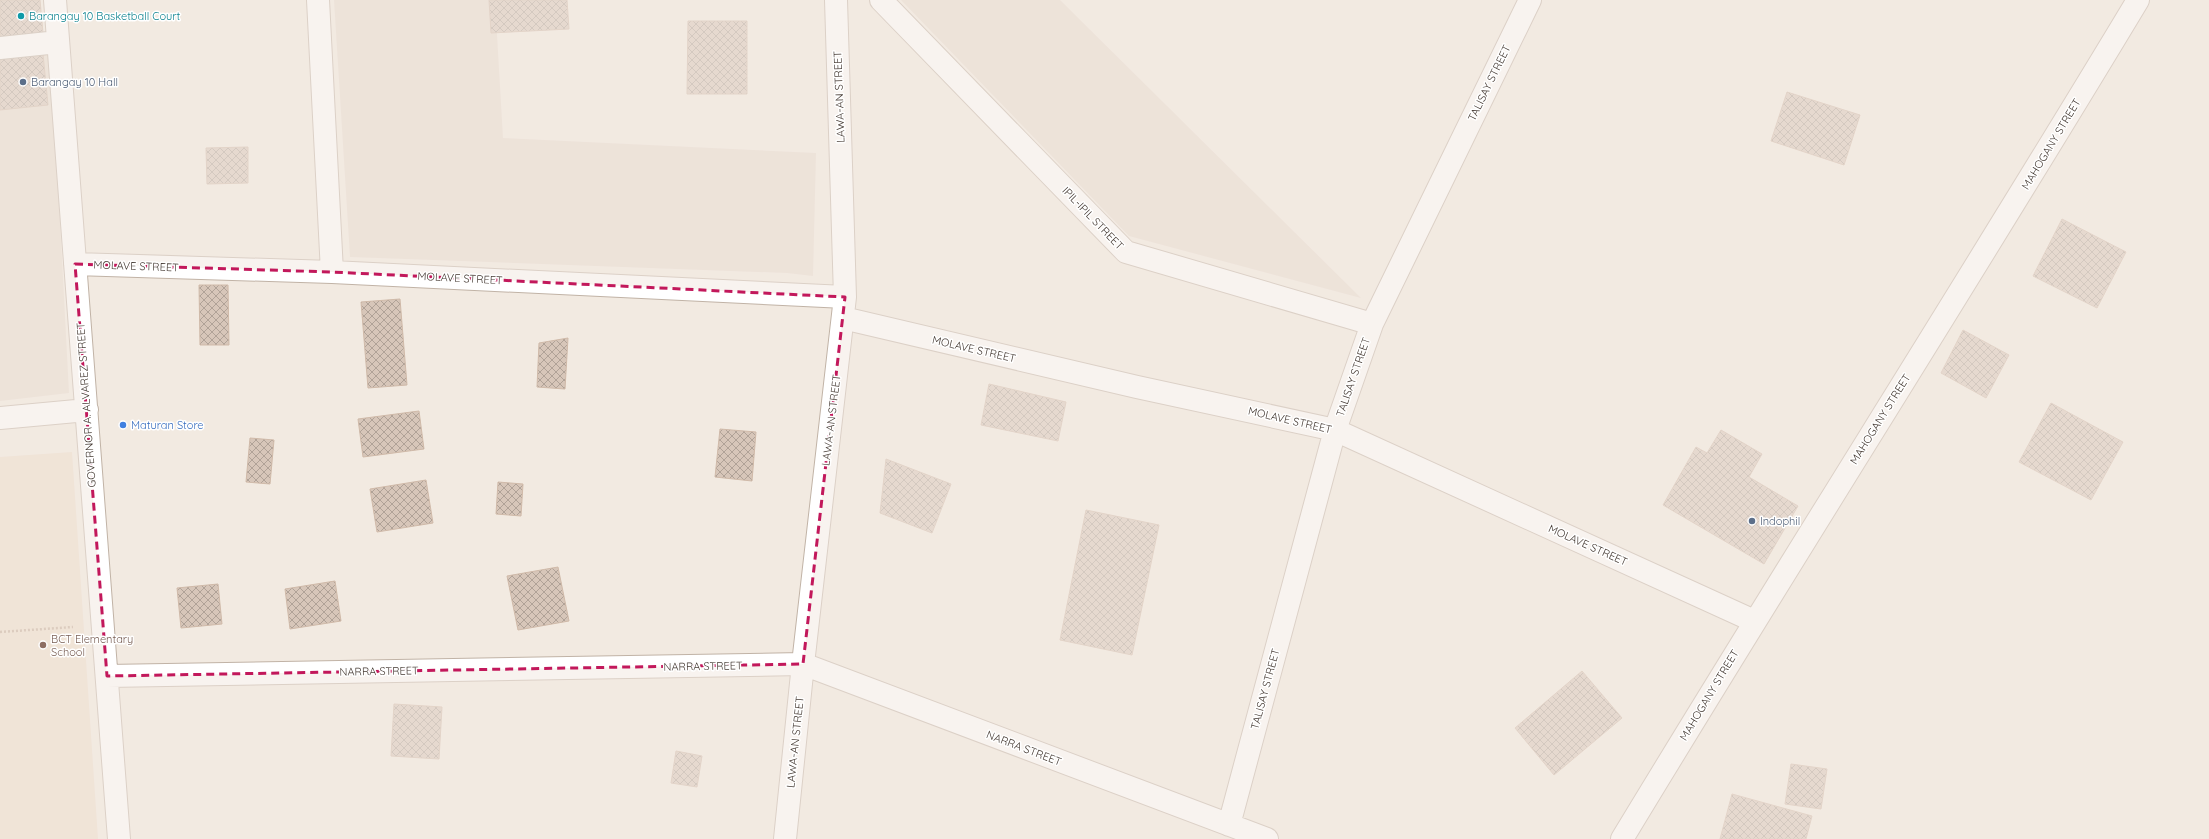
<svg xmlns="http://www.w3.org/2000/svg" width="2209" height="839" viewBox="0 0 2209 839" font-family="Quicksand,sans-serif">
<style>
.residential{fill:#e7dbcf}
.education{fill:#edddca}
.building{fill:url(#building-cross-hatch);stroke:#d0baa9}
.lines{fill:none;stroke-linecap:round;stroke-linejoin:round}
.minor-casing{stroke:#c1b3a6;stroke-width:24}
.path{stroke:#c1a994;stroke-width:2.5;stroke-dasharray:2 2;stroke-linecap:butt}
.minor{stroke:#fff;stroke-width:22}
.marked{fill:none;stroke:#c2185b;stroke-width:3;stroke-dasharray:8 5;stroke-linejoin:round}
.culture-dot{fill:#0f9aa8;stroke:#fff;stroke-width:1.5}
.service-dot{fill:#5c6f8a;stroke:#fff;stroke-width:1.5}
.shop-dot{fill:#3f7fe0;stroke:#fff;stroke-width:1.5}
.education-dot{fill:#8d6e63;stroke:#fff;stroke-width:1.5}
.labels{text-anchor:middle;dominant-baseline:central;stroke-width:3;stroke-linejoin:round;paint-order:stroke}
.culture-label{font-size:11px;fill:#0d838f;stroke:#fff;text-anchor:start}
.service-label{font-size:11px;fill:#4e5e75;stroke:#fff;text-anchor:start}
.street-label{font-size:11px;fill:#443932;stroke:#fff}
.shop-label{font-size:11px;fill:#366cbe;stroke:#fff;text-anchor:start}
.education-label{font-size:11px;fill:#785e54;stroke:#fff;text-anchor:start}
</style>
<defs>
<pattern id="building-cross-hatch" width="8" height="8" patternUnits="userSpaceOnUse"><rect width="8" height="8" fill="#d7c6b9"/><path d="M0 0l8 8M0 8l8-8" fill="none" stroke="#b0a297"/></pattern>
</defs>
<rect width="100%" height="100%" fill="#f2eae1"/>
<path class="residential" d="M334 0H495L503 138 816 153 813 276 787 273 350 257Z
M901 0H1060L1361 298 1129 236Z
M51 48 69 393 0 401V49Z"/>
<path class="education" d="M72 452 98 839H0V457Z"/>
<path class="building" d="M0 0H40L43 33 0 37Z
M489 0H567L569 29 491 33Z
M688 21H747V94H687Z
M43 54 48 105 0 110V58Z
M1787 92 1860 115 1844 165 1771 141Z
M248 147V183L207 184 206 148Z
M2062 219 2126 252 2097 308 2033 276Z
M199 285H228L229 345H200Z
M400 299 407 385 368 388 361 302Z
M1963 330 2009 355 1986 398 1941 373Z
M568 338 565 389 537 387 539 343Z
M989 384 1066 402 1058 441 981 425Z
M2051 403 2123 442 2091 500 2019 462Z
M419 411 424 449 363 457 358 419Z
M720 429 756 432 752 481 715 477Z
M1721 430 1762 454 1749 477 1798 506 1764 564 1663 505 1696 447 1707 453Z
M250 438 274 440 270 484 246 482Z
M886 459 951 484 932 533 880 513Z
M426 480 433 523 377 532 370 489Z
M498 482 523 484 521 516 496 514Z
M1086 510 1159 525 1132 655 1060 640Z
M558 567 569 621 518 630 507 576Z
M335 581 341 621 290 629 285 589Z
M218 584 222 624 181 628 177 588Z
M1582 671 1622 718 1554 775 1515 728Z
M394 704 442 707 439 759 391 756Z
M676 751 702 756 697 787 671 783Z
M1791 764 1827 769 1821 809 1785 804Z
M1732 794 1812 816 1806 839H1720Z"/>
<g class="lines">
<defs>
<path id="minor" d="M55 0 119 839
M318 0 332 272
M881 0 1126 252 1372 324
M0 48 58 42
M75 264 332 272 845 297
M843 318 1137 387 1335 430 1754 621
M0 418 87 410
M107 676 803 664 1267 839
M1229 825 1335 430 1372 324 1530 0
M785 839 803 664 845 297 836 0
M1622 839C1792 558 1969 281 2138 0"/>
</defs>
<use href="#minor" class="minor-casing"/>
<path class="path" d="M0 632 73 627"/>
<use href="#minor" class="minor"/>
</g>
<path d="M0 0H2209V839H0ZM75 264 332 272 845 297 803 664 107 676Z" fill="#f2eae1" fill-opacity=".55" fill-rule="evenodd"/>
<path class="marked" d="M75 264 332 272 845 297 803 664 107 676Z"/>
<circle class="culture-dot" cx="21" cy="16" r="4"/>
<g class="service-dot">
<circle cx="23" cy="82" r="4"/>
<circle cx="1752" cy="521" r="4"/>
</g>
<circle class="shop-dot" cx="123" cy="425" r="4"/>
<circle class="education-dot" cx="43" cy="645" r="4"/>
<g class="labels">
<g class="culture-label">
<text x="29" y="16">Barangay 10 Basketball Court</text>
</g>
<g class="service-label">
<text x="31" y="82">Barangay 10 Hall</text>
<text x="1760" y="521">Indophil</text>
</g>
<g class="street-label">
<text transform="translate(1489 83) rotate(-64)">TALISAY STREET</text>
<text transform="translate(839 97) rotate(-92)">LAWA-AN STREET</text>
<text transform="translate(2051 144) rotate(-59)">MAHOGANY STREET</text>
<text transform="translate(1093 218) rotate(46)">IPIL-IPIL STREET</text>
<text transform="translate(136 266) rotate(2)">MOLAVE STREET</text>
<text transform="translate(460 278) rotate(3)">MOLAVE STREET</text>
<text transform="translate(974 349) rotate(13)">MOLAVE STREET</text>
<text transform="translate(1353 377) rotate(-71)">TALISAY STREET</text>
<text transform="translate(86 405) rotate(-94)">GOVERNOR A. ALVAREZ STREET</text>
<text transform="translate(1880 419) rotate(-58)">MAHOGANY STREET</text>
<text transform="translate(831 420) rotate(-83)">LAWA-AN STREET</text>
<text transform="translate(1290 420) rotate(13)">MOLAVE STREET</text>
<text transform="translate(1588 545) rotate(24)">MOLAVE STREET</text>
<text transform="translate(703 666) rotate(-1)">NARRA STREET</text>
<text transform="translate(379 671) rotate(-1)">NARRA STREET</text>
<text transform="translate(1265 689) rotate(-75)">TALISAY STREET</text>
<text transform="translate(1709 695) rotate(-59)">MAHOGANY STREET</text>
<text transform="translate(795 742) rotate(-84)">LAWA-AN STREET</text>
<text transform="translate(1024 748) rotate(21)">NARRA STREET</text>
</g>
<g class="shop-label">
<text x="131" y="425">Maturan Store</text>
</g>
<g class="education-label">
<text x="51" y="639">BCT Elementary<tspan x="51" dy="13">School</tspan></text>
</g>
</g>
</svg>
